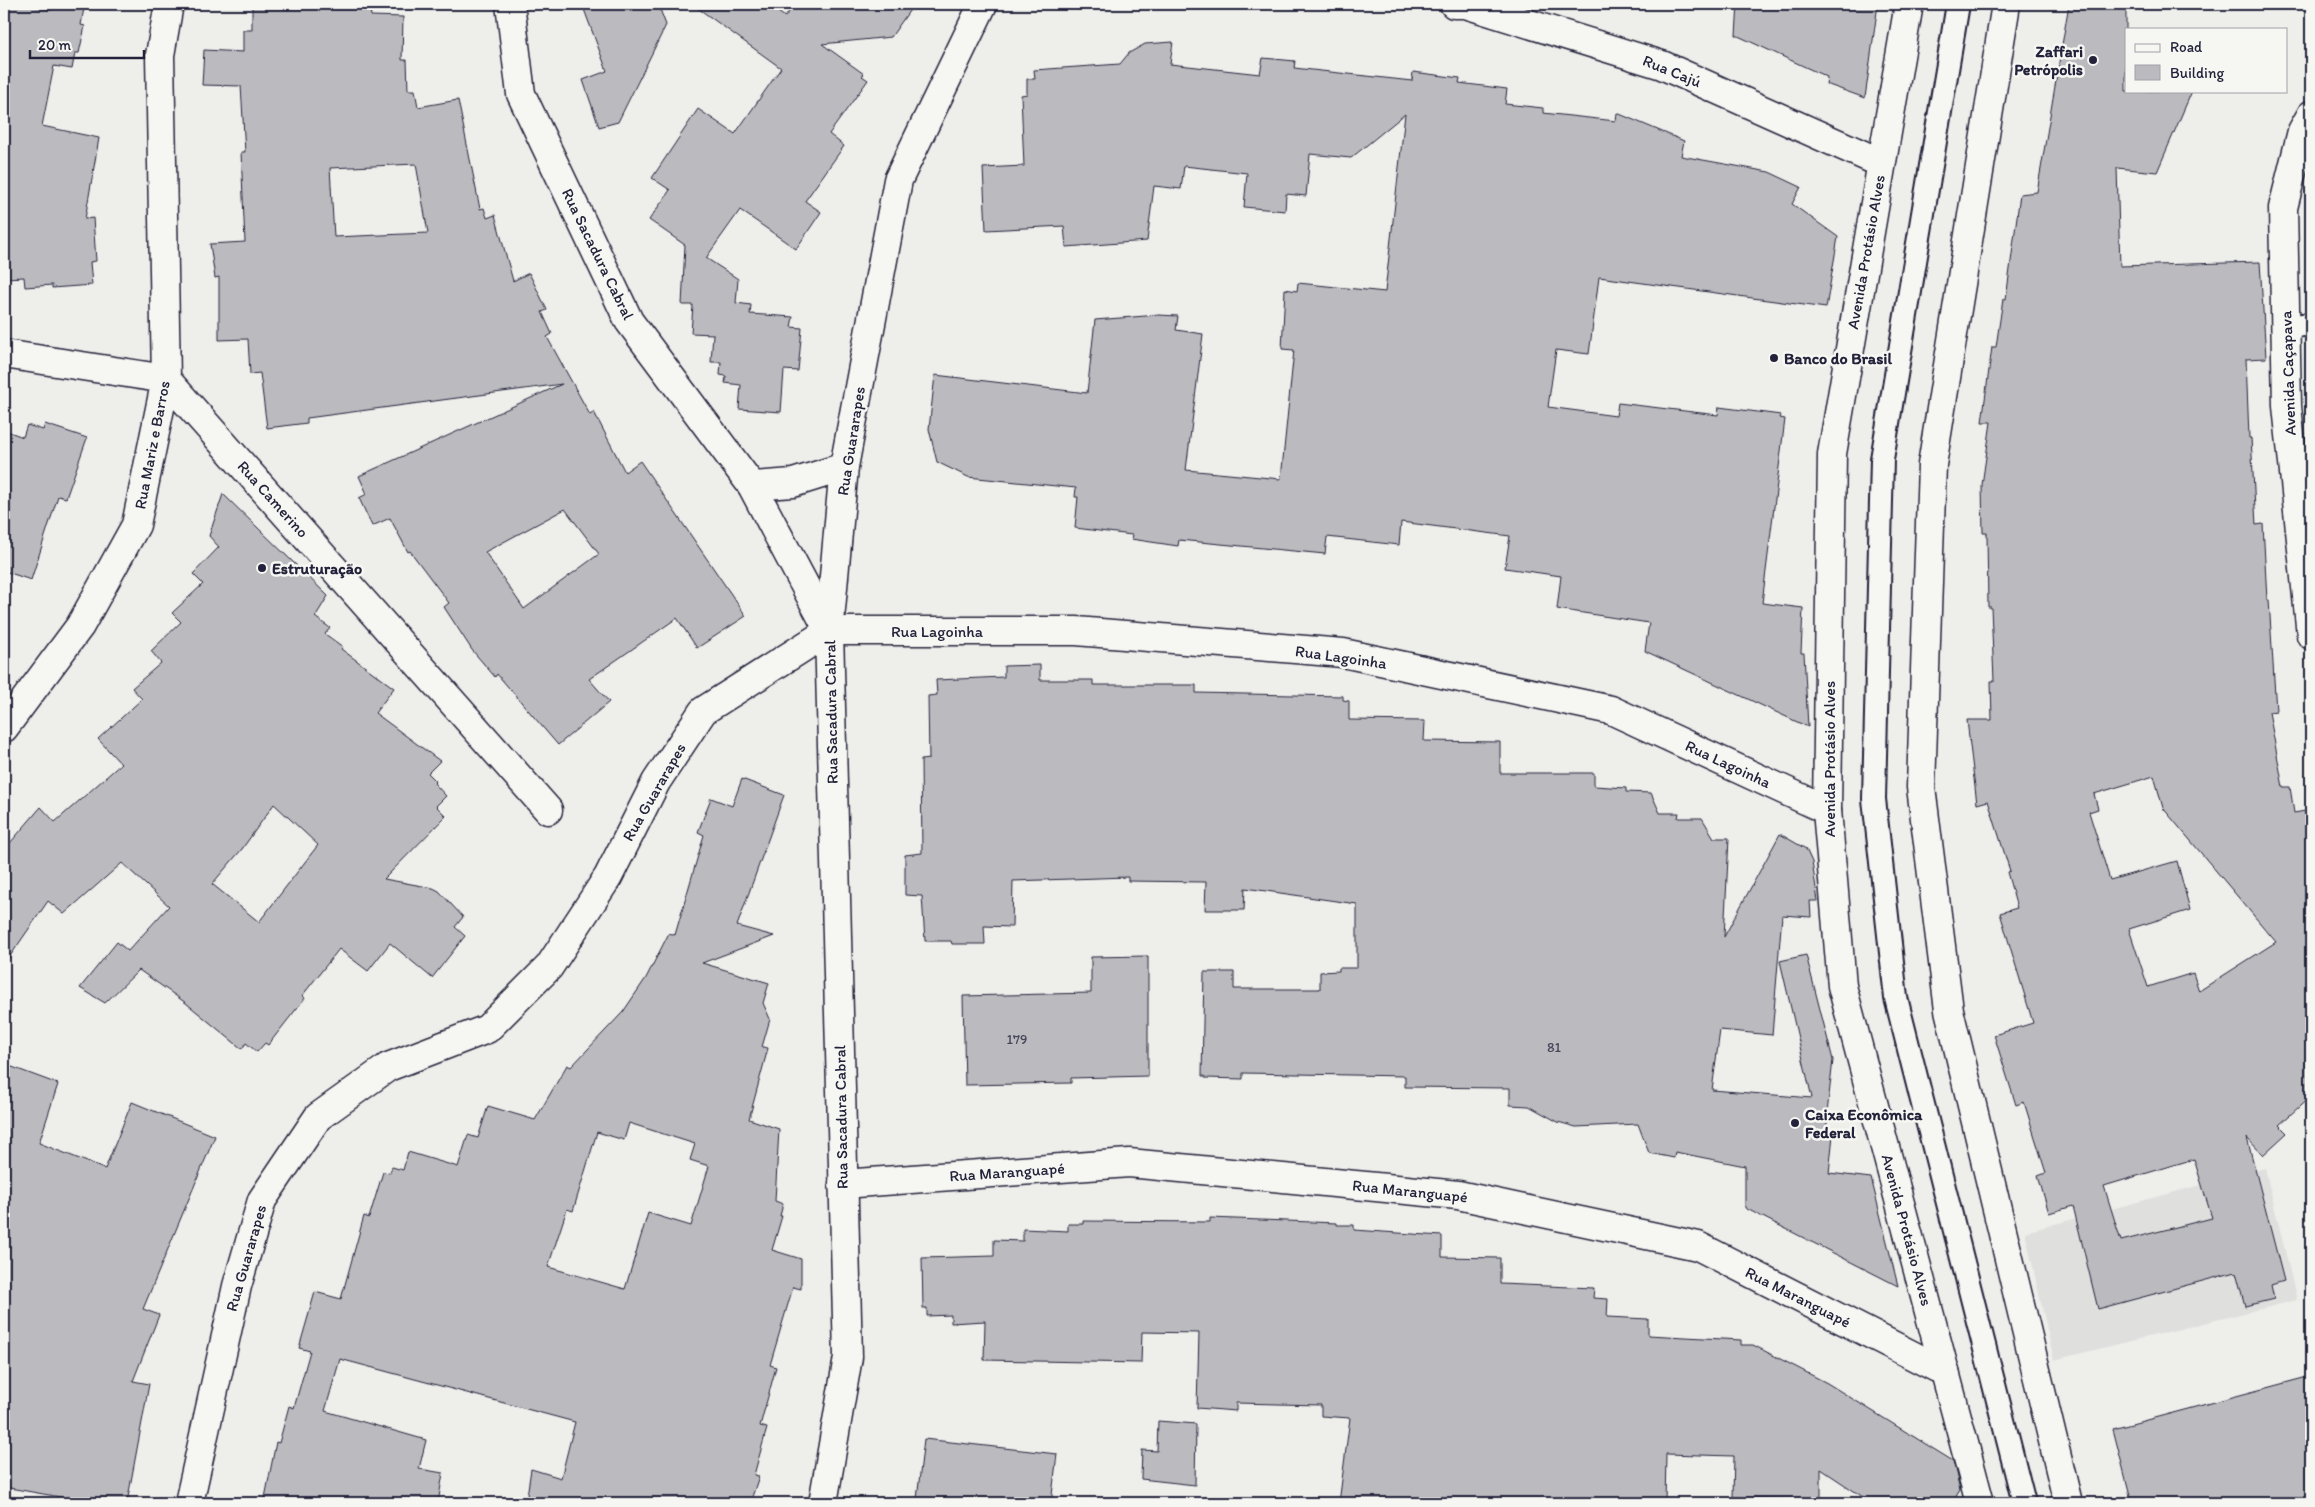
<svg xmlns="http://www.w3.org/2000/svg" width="2315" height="1507" viewBox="0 0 2315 1507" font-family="Itim,sans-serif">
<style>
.built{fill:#dfdfde}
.building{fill:#bbbbbf;stroke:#22223b;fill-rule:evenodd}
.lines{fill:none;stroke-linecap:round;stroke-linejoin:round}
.lane-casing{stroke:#22223b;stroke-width:26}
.street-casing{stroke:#22223b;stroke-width:31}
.secondary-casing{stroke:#22223b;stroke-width:31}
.primary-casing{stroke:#22223b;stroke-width:31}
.lane{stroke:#f6f6f2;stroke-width:22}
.street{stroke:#f6f6f2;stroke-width:28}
.secondary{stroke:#f6f6f2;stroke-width:28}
.primary{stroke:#f6f6f2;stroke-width:28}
.poi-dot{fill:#22223b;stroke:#f6f6f2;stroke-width:2}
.labels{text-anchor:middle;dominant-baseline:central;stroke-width:5;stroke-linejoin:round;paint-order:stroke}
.number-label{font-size:14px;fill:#48485c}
.poi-label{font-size:16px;font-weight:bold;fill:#22223b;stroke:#f6f6f2;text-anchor:start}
.street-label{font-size:16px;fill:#22223b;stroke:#f6f6f2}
</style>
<rect width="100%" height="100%" fill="#eeeeeb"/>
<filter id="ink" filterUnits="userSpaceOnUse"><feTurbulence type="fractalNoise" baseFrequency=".02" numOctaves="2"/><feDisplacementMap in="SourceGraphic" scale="10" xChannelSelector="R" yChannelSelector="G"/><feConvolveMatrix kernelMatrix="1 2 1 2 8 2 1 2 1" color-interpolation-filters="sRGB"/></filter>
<g filter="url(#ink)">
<path class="built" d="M2265 1168 2297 1300 2054 1360 2025 1232Z"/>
<path class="building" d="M4 4H22L52 10 53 4 84 8 81 25 85 26 79 53H75L72 69 54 66 42 126 99 138 85 219 93 218 96 261 90 262 92 285 52 288V285L25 287 24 277 4 278Z
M252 4H336V9H370L371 16 403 17 402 60H407L408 90H415L418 107 458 100 480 209 484 208 487 218 495 215 513 281 529 273 547 310 542 312 552 334 547 337 590 415 594 412 625 472 640 461 746 616 697 648 677 618 589 679 609 702 558 745 497 674 495 677 472 650 444 607 449 603 410 551 408 552 390 518 372 526 359 498 367 494 359 476 562 384 307 418V423L267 428 260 373 250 374 248 339 219 340V277L215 278 210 244 245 242 241 152H245L241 86 202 85 204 50 243 52V30H252ZM416 164 428 233 334 237 330 168ZM565 509 599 554 524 609 485 552Z
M582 4H658L666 25 618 122 599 127 583 80 607 71Z
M692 4H767L785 17 795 4H914L891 37 822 44 864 74 862 76 868 80 829 134 844 146 805 201 821 212 796 249 740 210 706 258 738 279 736 303 751 305 750 314 793 317 791 327 802 328 798 371 784 370 781 412 739 409 741 385 725 383 726 376 720 375 721 362H711L713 334 691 333 693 305H682L685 245 649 220 670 190 652 178 698 109 735 134 781 68Z
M1738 4H1878L1865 98 1826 84 1827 77 1736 35Z
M2069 4H2126V91H2192L2157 172 2117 168 2120 266 2260 262 2266 358 2246 359 2249 438H2251L2256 525 2263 524 2267 600H2269L2276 711 2269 712 2283 787H2290L2294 813 2311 810V1096L2279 1125 2287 1133 2263 1155 2247 1138 2284 1281 2271 1285 2274 1299 2245 1306 2236 1272 2098 1309 2073 1206 2049 1213 2038 1176 2046 1173 2024 1102 2016 1105 1994 1035 2033 1023 2000 913 2017 908 2007 872 2010 871 1988 801 1977 804 1967 720H1992L1991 681H1994L1991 607H1988L1987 533H1983L1982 485 1991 422H1982L1992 347H1996L2003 299H2006L2020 194 2037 192ZM2154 776 2163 808 2276 942 2199 991 2193 973 2148 987 2129 929 2190 910 2177 861 2110 880 2089 812 2098 809 2094 794ZM2194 1159 2212 1218 2121 1241 2104 1186Z
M1173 42 1170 64 1260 74 1263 58 1295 61 1294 68 1412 81 1413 72 1460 78 1459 83 1507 89 1505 104 1543 108V113L1616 121 1617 113 1684 141 1681 156 1769 172 1801 187 1792 204 1838 237 1826 308 1599 277 1589 354 1556 350 1548 407 1616 416 1618 403 1718 415 1719 407 1781 415 1780 418 1785 419 1762 603 1803 608 1801 653H1804L1808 727 1645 651 1649 623 1557 609 1561 576 1505 568 1510 536 1401 522 1399 545 1327 537 1325 554 1179 540 1178 546 1131 539 1132 535 1075 528 1078 497H1075L1076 488 968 477 937 462 929 429 935 375 1087 393 1095 320 1158 315 1178 316 1176 330 1203 334 1186 470 1281 479 1294 350 1282 349 1285 289 1297 291 1298 283 1385 292 1405 114 1351 158 1310 154 1306 196 1286 194 1285 211 1244 207 1247 173 1184 166 1181 189 1154 186 1147 241 1066 247 1064 226 986 230 983 168 1024 166 1021 95 1027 94V79H1035L1034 70 1120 64 1129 53 1145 44Z
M45 424 87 438 66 498 58 496 31 580 4 571V430L23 437 27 425 43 430Z
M223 494 328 596 315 617 330 628 325 634 343 647 341 649 394 688 375 713 440 761 428 773 436 781 434 783 446 796 436 806 446 816 384 879 433 888 439 891 463 917 455 927 465 936 432 978 390 943 368 971 339 949 302 996 305 998 268 1045 265 1043 257 1052 246 1043 242 1049 186 1003 139 970 105 1003 80 988 117 942 128 951 169 906 122 863 64 914 48 901 4 965V850L41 807 55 822 121 764 98 739 142 699 132 688 161 663 151 651 181 622 172 613 203 584 193 574 219 547 209 536ZM274 804 318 845 259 922 212 884 242 849Z
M1040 665V680H1093V685H1196V693L1343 696V700L1349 701V720L1425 721 1424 741 1500 742V773H1594V786L1626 788V792L1651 793 1660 813H1679L1678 818H1702L1714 838H1729L1724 937 1780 834 1806 849 1812 862 1818 901H1810L1811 917 1782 915 1772 1035 1720 1030 1712 1090 1812 1098 1780 961 1806 955 1833 1060 1827 1113V1134L1833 1135 1829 1173 1871 1178 1898 1286 1745 1208V1166L1675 1152 1674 1158 1649 1153 1638 1124 1576 1127 1558 1122 1529 1106 1510 1105V1088L1405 1087V1076L1243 1073V1079L1205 1078V1076H1202L1204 972H1234V989H1320V972L1339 971V968H1357V904L1245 888 1244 910H1205L1206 882 1128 881V877L1013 881 1012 927 984 926 985 944H952L951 941H925L922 896 905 895V855L922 853 921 760 929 759 928 696 937 695 936 680 1004 677V666Z
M742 779 784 795 737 926 774 936 702 963 769 983 763 1003 770 1019 762 1047 768 1048 749 1119 779 1129 775 1201 783 1204 780 1216H782L772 1250 801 1259V1289L793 1287 770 1365 776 1367 760 1426 767 1428 754 1475 759 1476 750 1503H526L531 1469 561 1478 575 1422 340 1359 325 1411 426 1440 419 1469 443 1473 438 1503H264L276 1442 279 1443 289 1406 294 1408 310 1351 299 1348 315 1292 341 1299 364 1216 369 1218 383 1172 390 1173 392 1167 403 1170 408 1152 458 1167 468 1135 478 1138 488 1106 535 1120 567 1065 571 1067 623 1012 646 978 669 933 675 935 704 835 698 832 711 798 732 806ZM629 1123 695 1144 690 1160 709 1166 691 1226 648 1213 625 1289 548 1267 567 1209 573 1211 597 1132 624 1140Z
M1148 956V1076L1071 1078V1083L965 1085 963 996 1091 993V957Z
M4 1064 58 1084 39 1143 105 1169 132 1102 215 1136 143 1309 159 1315 133 1381 149 1384 127 1503H94L4 1487Z
M1210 1218 1337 1223V1225H1354V1230L1442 1236V1257L1500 1258V1284L1594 1288 1593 1298 1608 1299 1607 1317 1648 1319V1335L1741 1340V1345H1753L1827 1383 1953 1461 1960 1490 1952 1503H1872L1821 1469V1500L1733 1497 1734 1456 1666 1454 1665 1503H1339L1350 1418 1321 1416V1405L1236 1403V1411L1197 1408 1199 1333 1142 1332 1141 1363 984 1360 985 1321 951 1323V1315L927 1316V1308H923L922 1258 994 1256V1240L1023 1241V1229L1068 1231V1224H1083V1221L1210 1222Z
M2311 1376V1503H2132L2113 1429Z
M1158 1421 1196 1424 1195 1485 1141 1479 1142 1450 1157 1451Z
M924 1439 1057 1454 1051 1503H929L930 1501 917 1499Z"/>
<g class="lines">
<defs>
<path id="lane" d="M1958 4 1882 459 1874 799 1896 998 2024 1503
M2286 327 2311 324"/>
<path id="street" d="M1454 4H1465L1662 65 1881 163
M2311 115 2302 131 2283 208 2287 406 2311 635
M4 354 166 379 548 810
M829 631H1076L1343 653 1611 710 1827 810
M829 631 844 467 898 180 983 4
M4 728 80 626 136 525 166 379 160 55 169 4
M843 1184 1129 1163 1458 1195 1698 1246 1945 1372
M189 1503 237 1286 262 1200 318 1117 388 1067 487 1029 549 967 608 877 656 782 703 711 829 631"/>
<path id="secondary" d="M510 4 521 94 629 321 752 486 829 631 848 1357 823 1503
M752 486 793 483 844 467"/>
<path id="primary" d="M1909 4 1832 454 1827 810 1842 986 1980 1503
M2006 4 1932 465 1921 787 1949 1010 2068 1503"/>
</defs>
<use href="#lane" class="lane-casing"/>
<use href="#street" class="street-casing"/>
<use href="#secondary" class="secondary-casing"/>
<use href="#primary" class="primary-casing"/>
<use href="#lane" class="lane"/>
<use href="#street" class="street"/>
<use href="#secondary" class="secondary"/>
<use href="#primary" class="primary"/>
</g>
</g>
<g class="poi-dot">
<circle cx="2093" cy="60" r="5"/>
<circle cx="1774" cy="358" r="5"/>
<circle cx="262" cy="568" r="5"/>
<circle cx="1795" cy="1123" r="5"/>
</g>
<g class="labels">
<g class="number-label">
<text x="1017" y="1039">179</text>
<text x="1554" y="1047">81</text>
</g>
<g class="poi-label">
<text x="2083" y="51" text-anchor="end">Zaffari<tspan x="2083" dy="18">Petrópolis</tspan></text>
<text x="1784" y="358">Banco do Brasil</text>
<text x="272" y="568">Estruturação</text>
<text x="1805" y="1114">Caixa Econômica<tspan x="1805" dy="18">Federal</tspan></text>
</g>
<g class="street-label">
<text transform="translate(1672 71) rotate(22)">Rua Cajú</text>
<text transform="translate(1866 252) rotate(-80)">Avenida Protásio Alves</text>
<text transform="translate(598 254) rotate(64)">Rua Sacadura Cabral</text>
<text transform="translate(2288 373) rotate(-92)">Avenida Caçapava</text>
<text transform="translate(851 441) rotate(-81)">Rua Guararapes</text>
<text transform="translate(152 445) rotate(-79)">Rua Mariz e Barros</text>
<text transform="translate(273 499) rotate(48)">Rua Camerino</text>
<text x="937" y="631">Rua Lagoinha</text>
<text transform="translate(1341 657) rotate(8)">Rua Lagoinha</text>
<text transform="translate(831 712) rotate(-91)">Rua Sacadura Cabral</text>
<text transform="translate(1829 759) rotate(-90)">Avenida Protásio Alves</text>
<text transform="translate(1728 764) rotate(25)">Rua Lagoinha</text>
<text transform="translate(654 792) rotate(-60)">Rua Guararapes</text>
<text transform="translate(841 1117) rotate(-91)">Rua Sacadura Cabral</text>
<text transform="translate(1007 1172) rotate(-4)">Rua Maranguapé</text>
<text transform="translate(1410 1191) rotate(6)">Rua Maranguapé</text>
<text transform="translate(1907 1230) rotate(75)">Avenida Protásio Alves</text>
<text transform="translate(246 1258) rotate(-74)">Rua Guararapes</text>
<text transform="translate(1798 1297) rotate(27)">Rua Maranguapé</text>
</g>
</g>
<rect width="2315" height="1507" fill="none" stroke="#f6f6f2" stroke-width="20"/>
<rect x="10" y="10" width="2295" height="1487" fill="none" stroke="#22223b" stroke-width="2" filter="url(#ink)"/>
<rect x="2125" y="28" width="162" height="65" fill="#f6f6f2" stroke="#a1a1a9"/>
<rect x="2135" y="44" width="25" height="8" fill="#f6f6f2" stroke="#a1a1a9"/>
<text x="2170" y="52" font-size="15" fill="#22223b">Road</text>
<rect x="2135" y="65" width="25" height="15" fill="#bbbbbf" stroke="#a1a1a9"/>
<text x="2170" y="78" font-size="15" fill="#22223b">Building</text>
<path d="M30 50v8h114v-8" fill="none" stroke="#22223b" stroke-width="2.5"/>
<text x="38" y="50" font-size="15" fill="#22223b" stroke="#f6f6f2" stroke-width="4" paint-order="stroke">20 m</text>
</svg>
